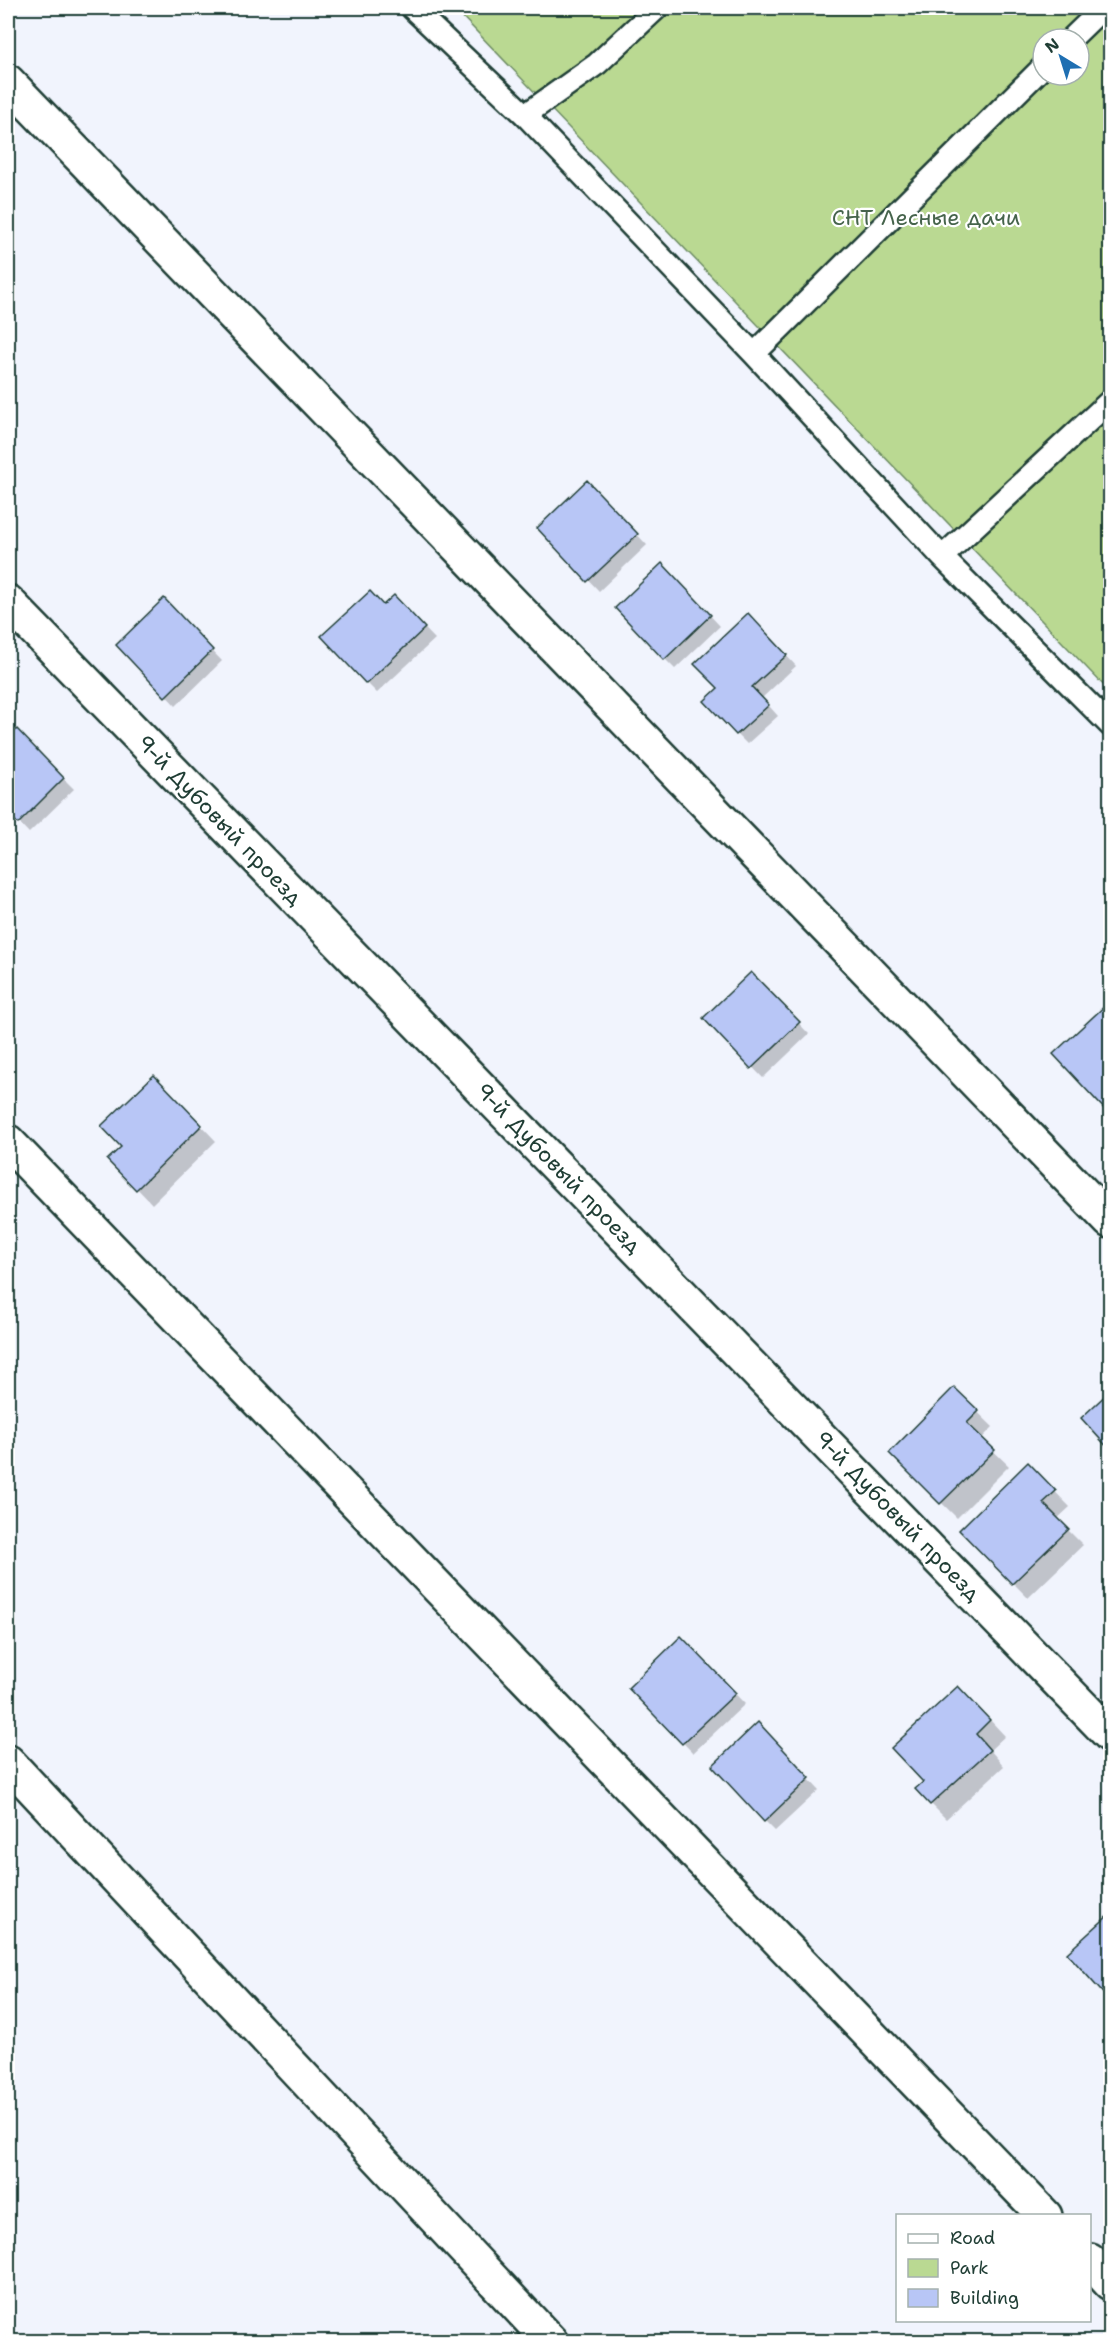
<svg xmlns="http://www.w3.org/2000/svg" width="1118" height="2349" viewBox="0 0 1118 2349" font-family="'Shantell Sans',sans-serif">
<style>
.green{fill:#bad992;stroke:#6c8b63;stroke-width:1.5;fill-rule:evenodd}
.shadow{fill:#0003}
.building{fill:#b8c6f6;stroke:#1f3d34;stroke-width:1.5}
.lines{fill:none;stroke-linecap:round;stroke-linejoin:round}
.lane-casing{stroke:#1f3d34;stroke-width:26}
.street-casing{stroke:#1f3d34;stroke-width:38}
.lane{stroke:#fff;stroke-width:21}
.street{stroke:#fff;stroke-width:33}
.labels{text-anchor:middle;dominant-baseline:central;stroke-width:4.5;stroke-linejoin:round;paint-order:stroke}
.park-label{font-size:22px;fill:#46644c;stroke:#fff}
.street-label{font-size:22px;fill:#1f3d34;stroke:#fff}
</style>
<rect width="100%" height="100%" fill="#f1f4fd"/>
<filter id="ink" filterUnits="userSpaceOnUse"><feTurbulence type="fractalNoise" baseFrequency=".0167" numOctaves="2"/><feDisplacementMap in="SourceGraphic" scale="12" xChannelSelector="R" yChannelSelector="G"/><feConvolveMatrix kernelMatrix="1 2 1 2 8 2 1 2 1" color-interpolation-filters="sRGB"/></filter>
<g filter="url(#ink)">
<path class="green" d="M454 8H1110V692ZM1043 39H1079V75H1043Z"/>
<path class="shadow" d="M597 492 647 545 599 591 539 528Z
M672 575 720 626 675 669 665 659Z
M164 601 222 661 176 706 118 645Z
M384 607H404L435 639 377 693 367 683Z
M759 626 796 666 762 698 778 716 747 744 737 734Z
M17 732 74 789 29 833 8 811V740Z
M751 974 809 1034 763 1078 705 1018Z
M1108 1005 1110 1007V1113L1055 1054Z
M169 1092 216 1141 152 1204 110 1160 123 1147Z
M954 1389 993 1427 981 1439 1009 1466 957 1518 891 1453Z
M1110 1393V1447L1083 1418Z
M1028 1464 1070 1507 1057 1519 1083 1545 1028 1598 961 1530Z
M681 1638 745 1704 693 1753 630 1688Z
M974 1703 1005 1736 990 1750 1004 1766 946 1819 931 1804Z
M768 1735 819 1790 775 1831 765 1821Z
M1110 1916V1999L1069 1953Z"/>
<path class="building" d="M587 480 638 534 587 582 537 528Z
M662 563 711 615 664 660 615 608Z
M370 591 383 605 394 595 425 628 366 684 321 636Z
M164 598 213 650 165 697 116 645Z
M748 613 787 655 752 687 769 705 736 735 704 701 718 688 694 664Z
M17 729 64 778 18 824 8 813V738Z
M751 972 800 1022 751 1069 703 1018Z
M1108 1003 1110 1005V1115L1053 1054Z
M154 1075 202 1125 136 1190 107 1160 121 1147 101 1126Z
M954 1387 979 1411 967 1423 995 1450 940 1504 889 1453Z
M1110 1391V1450L1081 1418Z
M1028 1462 1056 1491 1043 1503 1069 1529 1012 1584 959 1530Z
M681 1636 736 1693 682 1744 628 1688Z
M958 1686 990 1720 976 1734 990 1750 930 1805 915 1789 923 1782 891 1748Z
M758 1722 810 1778 764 1822 712 1766Z
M1110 1914V2001L1067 1953Z"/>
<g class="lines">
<defs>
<path id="lane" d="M412 8 525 115 754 354 942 557 1110 725
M1071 39 1103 8
M525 115 597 64 657 8
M754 354 1043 67
M942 557 1110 401"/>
<path id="street" d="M8 82 1110 1221
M8 602 1110 1735
M8 1142 1045 2216
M8 1762 551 2342
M1090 2261 1110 2283"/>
</defs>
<use href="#lane" class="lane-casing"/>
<use href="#street" class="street-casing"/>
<use href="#lane" class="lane"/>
<use href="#street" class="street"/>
</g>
</g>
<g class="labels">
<g class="park-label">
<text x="926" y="217">СНТ Лесные дачи</text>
</g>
<g class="street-label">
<text transform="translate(220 820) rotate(46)">9-й Дубовый проезд</text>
<text transform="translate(559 1168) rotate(46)">9-й Дубовый проезд</text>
<text transform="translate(898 1516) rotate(46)">9-й Дубовый проезд</text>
</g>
</g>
<rect width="1118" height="2349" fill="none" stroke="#fff" stroke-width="30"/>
<rect x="15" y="15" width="1088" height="2319" fill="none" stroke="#1f3d34" stroke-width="2" filter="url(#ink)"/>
<rect x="896" y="2214" width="195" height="108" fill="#ffffff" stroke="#a5b1ae" stroke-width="1.5"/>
<rect x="908" y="2234" width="30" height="9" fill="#ffffff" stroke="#a5b1ae" stroke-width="1.5"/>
<text x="950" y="2244" font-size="18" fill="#1f3d34">Road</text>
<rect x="908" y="2259" width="30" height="18" fill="#bad992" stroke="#a5b1ae" stroke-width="1.5"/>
<text x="950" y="2274" font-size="18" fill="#1f3d34">Park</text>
<rect x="908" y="2289" width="30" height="18" fill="#b8c6f6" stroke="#a5b1ae" stroke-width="1.5"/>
<text x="950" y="2304" font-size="18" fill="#1f3d34">Building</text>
<g transform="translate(1061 57) rotate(322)"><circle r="28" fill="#ffffff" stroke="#a5b1ae" stroke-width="1.5"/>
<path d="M0-4.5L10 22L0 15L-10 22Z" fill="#1f6fb2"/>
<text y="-9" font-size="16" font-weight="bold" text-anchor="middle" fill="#1f3d34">N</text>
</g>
</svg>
